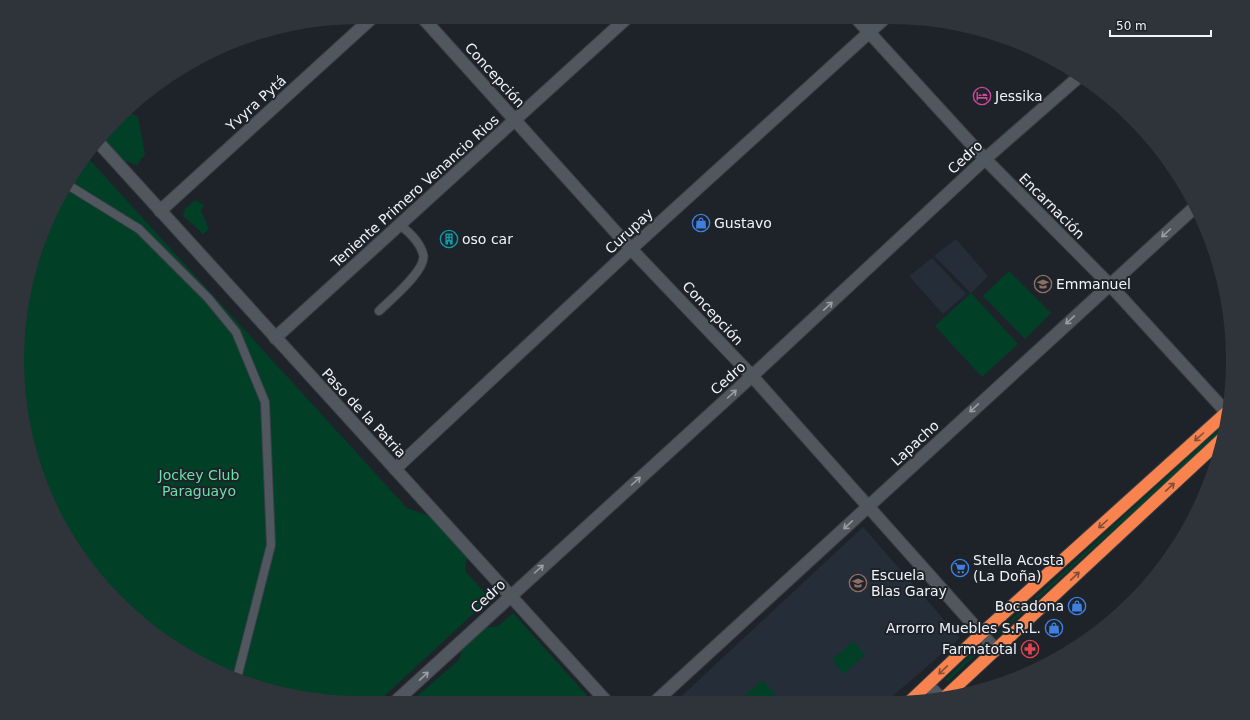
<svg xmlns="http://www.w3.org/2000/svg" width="1250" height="720" viewBox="0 0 1250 720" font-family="'DejaVu Sans',sans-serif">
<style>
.built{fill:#242d38}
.green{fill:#023f27}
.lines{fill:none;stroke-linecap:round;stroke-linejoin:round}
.lane-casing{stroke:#3b3f45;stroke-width:10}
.street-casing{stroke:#3b3f45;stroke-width:14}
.secondary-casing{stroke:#3b3f45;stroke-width:14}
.highway-casing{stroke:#3b3f45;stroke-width:14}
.lane{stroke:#51575f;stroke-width:8}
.street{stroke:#51575f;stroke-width:12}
.secondary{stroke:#51575f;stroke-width:12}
.highway{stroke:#f8834f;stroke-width:12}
.oneway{stroke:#999da4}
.oneway2{stroke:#804e3b}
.labels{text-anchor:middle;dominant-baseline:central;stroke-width:4;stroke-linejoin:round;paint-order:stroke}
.street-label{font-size:14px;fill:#f0f3f8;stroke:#1e232a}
.poi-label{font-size:14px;fill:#f0f3f8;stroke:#1e232a;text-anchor:start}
.park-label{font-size:14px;fill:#6ae1a8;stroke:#1e232a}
</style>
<rect width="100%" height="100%" fill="#1e232a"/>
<path class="built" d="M956 239 988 276 971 293 934 256Z
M932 258 966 294 943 314 909 276Z
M863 527 960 638 886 702H675Z"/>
<path class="green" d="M128 112 138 117 145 154 137 165 125 161 100 143Z
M87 157 407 508 430 516 468 548 465 571 488 596V600L378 702H337L250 685 170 645 88 569 35 470 17 360 29 271 75 169Z
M195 200 204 205 201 211 209 229 203 234 183 216 185 209Z
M1009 271 1051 313 1025 339 983 296Z
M971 293 1018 344 982 377 935 326Z
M1220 428 1222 431 999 634 997 633Z
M513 613 593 702H410L459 660 465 640 484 628 498 626Z
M853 641 865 655 844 674 832 660Z
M976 650 979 652 948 681 945 680Z
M763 680 776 696 769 702H737Z"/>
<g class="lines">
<defs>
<path id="lane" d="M68 185 139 229 208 298 236 332 265 402 271 545 237 678
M379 311C390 300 428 269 423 254 420 242 409 232 400 225"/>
<path id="street" d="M856 18 985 159 1109 284 1228 414
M160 211 373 17
M275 338 628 17
M395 469 631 249 885 18
M928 685 940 697"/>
<path id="secondary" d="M422 17 631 249 752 376 996 650
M99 143 607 702
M395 702 752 376 985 159 1081 75
M655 702 1195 207"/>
<path id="highway" d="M946 696 1223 438
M909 702 982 633 1228 411"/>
</defs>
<use href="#lane" class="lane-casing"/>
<use href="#street" class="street-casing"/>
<use href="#secondary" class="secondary-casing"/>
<use href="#highway" class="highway-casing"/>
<use href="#lane" class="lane"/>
<use href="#street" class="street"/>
<use href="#secondary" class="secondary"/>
<use href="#highway" class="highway"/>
</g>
<defs><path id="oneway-shaft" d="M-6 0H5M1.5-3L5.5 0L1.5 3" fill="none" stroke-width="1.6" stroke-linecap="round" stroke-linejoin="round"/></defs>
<g class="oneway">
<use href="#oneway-shaft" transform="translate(1166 233) rotate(138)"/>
<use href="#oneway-shaft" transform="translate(828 306) rotate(-43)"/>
<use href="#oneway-shaft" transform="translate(1070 320) rotate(137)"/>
<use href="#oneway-shaft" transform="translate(732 394) rotate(-42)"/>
<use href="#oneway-shaft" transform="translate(974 408) rotate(137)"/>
<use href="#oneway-shaft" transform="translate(636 481) rotate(-42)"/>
<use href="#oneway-shaft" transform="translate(848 525) rotate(137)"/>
<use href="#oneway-shaft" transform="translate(539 569) rotate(-42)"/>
<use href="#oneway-shaft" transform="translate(424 676) rotate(-43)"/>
</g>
<g class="oneway2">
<use href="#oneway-shaft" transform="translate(1199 437) rotate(138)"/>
<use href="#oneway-shaft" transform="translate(1170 487) rotate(-43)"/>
<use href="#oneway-shaft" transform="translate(1103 524) rotate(138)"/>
<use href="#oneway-shaft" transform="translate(1075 576) rotate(-43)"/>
<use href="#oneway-shaft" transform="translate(943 670) rotate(136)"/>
</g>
<defs>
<symbol id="hotel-ring" viewBox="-11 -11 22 22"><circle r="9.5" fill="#1e232a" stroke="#d1479c" stroke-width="1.5"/><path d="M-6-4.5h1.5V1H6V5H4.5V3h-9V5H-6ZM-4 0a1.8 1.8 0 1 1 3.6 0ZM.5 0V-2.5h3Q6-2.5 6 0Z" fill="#d1479c"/></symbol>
<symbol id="shop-ring" viewBox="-11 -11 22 22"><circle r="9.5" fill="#1e232a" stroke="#3f7fe0" stroke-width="1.5"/><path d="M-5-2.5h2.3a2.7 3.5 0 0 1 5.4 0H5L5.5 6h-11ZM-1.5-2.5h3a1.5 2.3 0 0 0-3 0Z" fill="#3f7fe0"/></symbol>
<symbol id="building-ring" viewBox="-11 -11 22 22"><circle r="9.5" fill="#1e232a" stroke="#0f9aa8" stroke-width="1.5"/><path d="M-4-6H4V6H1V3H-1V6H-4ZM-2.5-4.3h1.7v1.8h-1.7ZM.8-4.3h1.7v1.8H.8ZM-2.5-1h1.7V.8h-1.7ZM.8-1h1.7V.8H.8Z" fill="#0f9aa8"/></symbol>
<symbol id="school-ring" viewBox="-11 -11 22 22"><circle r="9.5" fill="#1e232a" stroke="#8d6e63" stroke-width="1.5"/><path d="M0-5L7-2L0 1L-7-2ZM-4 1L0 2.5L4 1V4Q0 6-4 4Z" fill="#8d6e63"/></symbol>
<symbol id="supermarket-ring" viewBox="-11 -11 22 22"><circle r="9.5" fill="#1e232a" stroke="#3f7fe0" stroke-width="1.5"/><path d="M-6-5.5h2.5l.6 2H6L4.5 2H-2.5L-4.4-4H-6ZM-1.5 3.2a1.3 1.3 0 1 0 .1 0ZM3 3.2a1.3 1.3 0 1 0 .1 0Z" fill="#3f7fe0"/></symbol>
<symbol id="pharmacy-ring" viewBox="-11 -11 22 22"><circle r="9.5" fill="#1e232a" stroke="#e0444e" stroke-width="1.5"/><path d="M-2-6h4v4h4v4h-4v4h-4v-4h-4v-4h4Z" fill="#e0444e"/></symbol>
</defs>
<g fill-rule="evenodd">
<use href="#hotel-ring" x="972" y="86" width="20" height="20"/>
<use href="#shop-ring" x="691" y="213" width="20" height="20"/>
<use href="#building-ring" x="439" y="229" width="20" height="20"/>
<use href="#school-ring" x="1033" y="274" width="20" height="20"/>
<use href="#supermarket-ring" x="950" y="558" width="20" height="20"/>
<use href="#school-ring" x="848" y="573" width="20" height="20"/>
<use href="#shop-ring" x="1067" y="596" width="20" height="20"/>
<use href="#shop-ring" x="1044" y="618" width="20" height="20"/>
<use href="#pharmacy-ring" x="1020" y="639" width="20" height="20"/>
</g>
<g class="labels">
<g class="street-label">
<text transform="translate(495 75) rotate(48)">Concepción</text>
<text transform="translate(256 103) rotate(-42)">Yvyra Pytá</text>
<text transform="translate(965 157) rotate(-43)">Cedro</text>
<text transform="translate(415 191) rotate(-42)">Teniente Primero Venancio Rios</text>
<text transform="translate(1052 206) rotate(45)">Encarnación</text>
<text transform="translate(629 231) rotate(-43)">Curupay</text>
<text transform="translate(713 313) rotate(47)">Concepción</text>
<text transform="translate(728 378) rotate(-42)">Cedro</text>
<text transform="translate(364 413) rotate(47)">Paso de la Patria</text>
<text transform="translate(915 443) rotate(-43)">Lapacho</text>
<text transform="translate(488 596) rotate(-43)">Cedro</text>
</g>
<g class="poi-label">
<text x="995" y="96">Jessika</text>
<text x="714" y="223">Gustavo</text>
<text x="462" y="239">oso car</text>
<text x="1056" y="284">Emmanuel</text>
<text x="973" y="560">Stella Acosta<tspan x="973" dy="16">(La Doña)</tspan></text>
<text x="871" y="575">Escuela<tspan x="871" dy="16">Blas Garay</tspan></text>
<text x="1064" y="606" text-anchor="end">Bocadona</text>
<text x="1041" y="628" text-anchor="end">Arrorro Muebles S.R.L.</text>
<text x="1017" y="649" text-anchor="end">Farmatotal</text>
</g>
<g class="park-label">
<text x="199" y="475">Jockey Club<tspan x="199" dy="16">Paraguayo</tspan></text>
</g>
</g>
<path d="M0 0H1250V720H0ZM360 24H890A336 336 0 0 1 1226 360V360A336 336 0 0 1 890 696H360A336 336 0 0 1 24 360V360A336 336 0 0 1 360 24Z" fill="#2f343a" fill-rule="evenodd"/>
<path d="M1110 30v6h101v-6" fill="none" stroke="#f0f3f8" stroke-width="2"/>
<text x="1116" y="30" font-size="12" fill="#f0f3f8" stroke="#1e232a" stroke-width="3" paint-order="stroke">50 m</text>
</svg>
